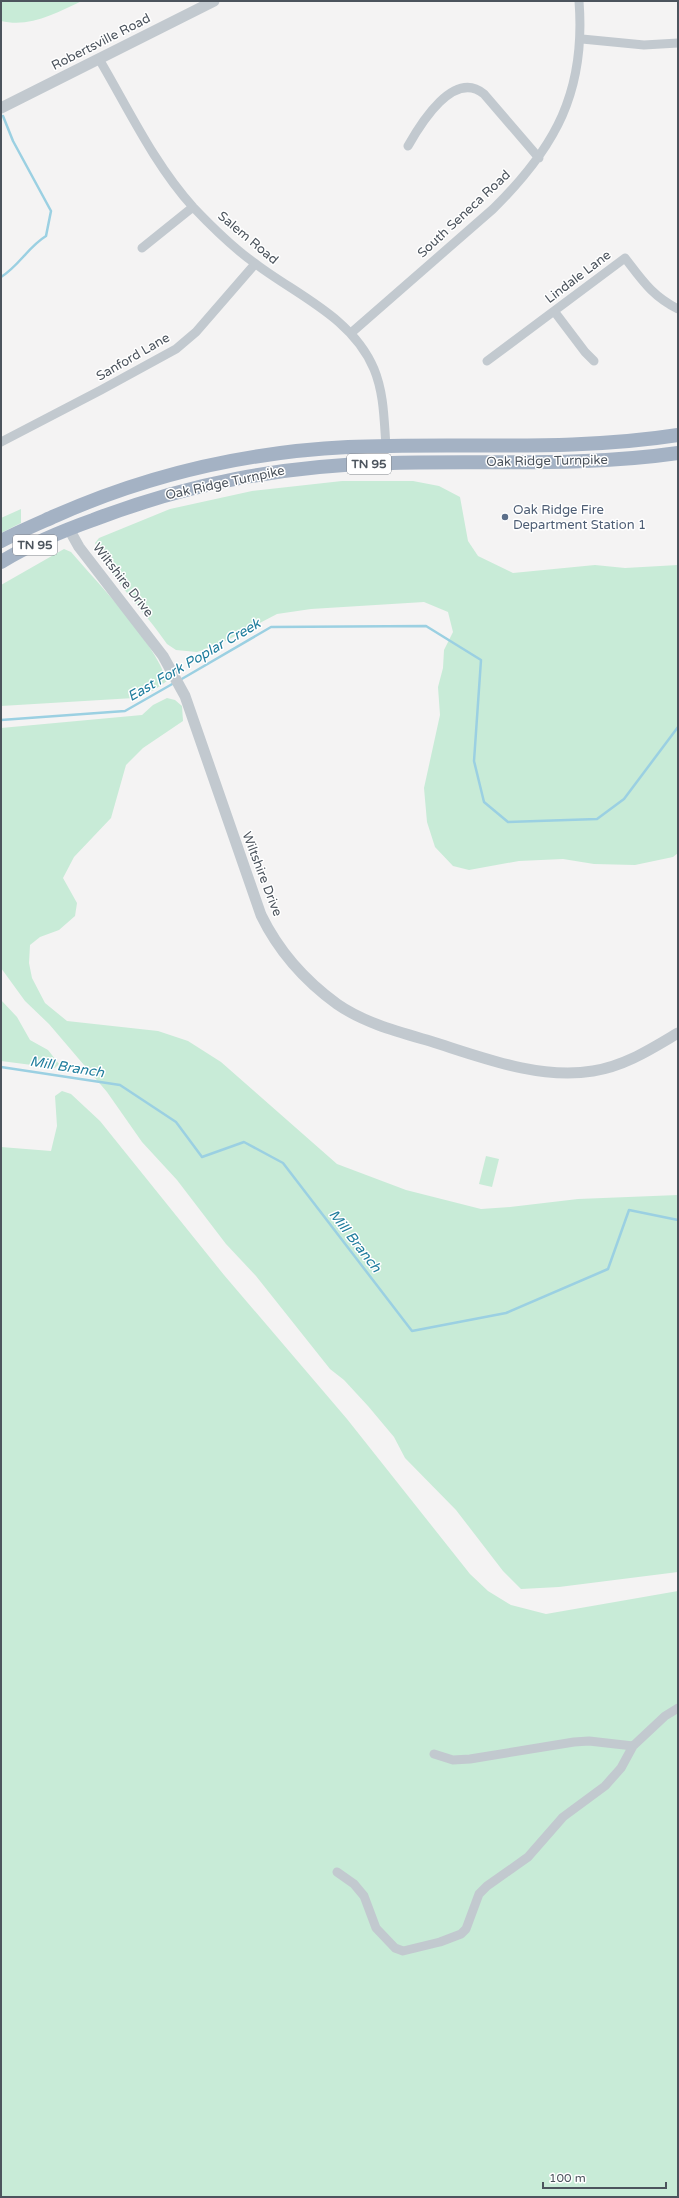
<svg xmlns="http://www.w3.org/2000/svg" width="679" height="2198" viewBox="0 0 679 2198" font-family="'Varela Round',sans-serif">
<style>
.green{fill:#c8ebd7}
.lines{fill:none;stroke-linecap:round;stroke-linejoin:round}
.stream{stroke:#9bd0e2;stroke-width:2.5}
.minor{stroke:#c2c9cf;stroke-width:9}
.tertiary{stroke:#c2c9cf;stroke-width:11}
.trunk{stroke:#a4b2c4;stroke-width:14}
.service-dot{fill:#5c6f8a;stroke:#fff;stroke-width:1.5}
.labels{text-anchor:middle;dominant-baseline:central;stroke-width:3;stroke-linejoin:round;paint-order:stroke}
.shield{fill:#fff;stroke:#82878e;stroke-width:1}
.shield-label{font-size:12px;font-weight:bold;fill:#4c545d}
.street-label{font-size:13px;fill:#4c545d;stroke:#fff}
.service-label{font-size:13px;fill:#4e5e75;stroke:#fff;text-anchor:start}
.water-label{font-size:14px;font-style:italic;fill:#207d9d;stroke:#fff}
</style>
<rect width="100%" height="100%" fill="#f4f3f3"/>
<path class="green" d="M1 1H82C56 13 30 28 1 21Z
M342 481H413L439 486 460 497 468 541 478 556 513 573 595 565 625 568 678 565V853L673 857 635 865 594 864 563 859 519 861 469 870 453 866 435 847 427 822 424 788 440 715 438 687 443 668 444 650 453 632 448 612 424 602 311 609 277 614 218 645 197 652 176 650 167 644C144 610 112 581 95 543L99 538 170 509 252 491Z
M21 509V523L1 533V518Z
M64 549 71 552C100 586 153 639 167 681L154 690 134 698 1 706V585Z
M167 698 175 700 182 706 183 721 143 748 126 765 111 818 74 857 63 878 77 903 75 916 59 930 40 937 30 945 29 963 32 978 45 1003 67 1021 158 1031 188 1041 221 1062 337 1164 406 1190 481 1209 510 1207 578 1199 678 1195V1572L559 1587 521 1589 503 1571 456 1510 405 1458 394 1437 368 1406 344 1380 330 1369 256 1276 226 1244 177 1180 142 1142 107 1092 49 1024 25 1001 1 968V728L142 715 153 705Z
M1 1000 17 1017 30 1040 48 1050 59 1064 55 1068 1 1061Z
M62 1091 71 1094 100 1121 224 1275 347 1419 470 1574 488 1591 511 1605 546 1614 678 1591V2197H1V1147L51 1151 57 1126 55 1096Z
M486 1156 499 1159 492 1187 479 1184Z"/>
<g class="lines">
<path class="stream" d="M1 277C19 266 28 247 46 236L51 211 13 141 3 116
M180 680 271 627 426 626 481 660 474 761 484 802 508 822 597 819 624 799 678 727
M1 720 125 711 174 683
M1 1067 120 1085 176 1122 202 1157 244 1142 283 1163 412 1331 506 1313 608 1269 629 1210 678 1220"/>
<path class="minor" d="M582 39 644 45 678 43
M99 59C128 108 154 164 193 207 212 227 233 248 256 264 297 295 353 318 374 369 384 393 384 420 386 446
M408 146C421 123 454 69 484 94L539 158
M142 248 193 207
M554 311 585 352 594 361
M351 333 493 209C556 147 586 91 579 1
M487 361 625 258C642 280 652 296 678 309
M1 442 101 390 176 349 196 332 255 264
M434 1754 453 1760 470 1759 574 1742 589 1741 633 1746
M337 1872 354 1884 364 1896 376 1928 395 1948 403 1951 440 1942 461 1934 466 1929 479 1894 487 1886 528 1857 563 1817 605 1786 621 1768 633 1746 665 1716 678 1708"/>
<path class="tertiary" d="M1 108 214 1
M69 529 79 547 163 656 185 696 261 915C279 952 304 980 337 1004 364 1023 399 1032 430 1041 481 1057 539 1080 593 1071 625 1066 651 1049 678 1033"/>
<path class="trunk" d="M1 541C18 532 37 524 55 516 147 475 246 452 348 447 458 442 569 452 678 435
M1 562C29 545 62 531 93 520 189 483 282 466 385 463 483 460 581 467 678 453"/>
</g>
<circle class="service-dot" cx="505" cy="517" r="4"/>
<g class="labels">
<g class="shield">
<rect x="347" y="454" width="44" height="20" rx="3"/>
<rect x="13" y="535" width="44" height="20" rx="3"/>
</g>
<g class="shield-label">
<text x="369" y="464">TN 95</text>
<text x="35" y="545">TN 95</text>
</g>
<g class="street-label">
<text transform="translate(101 42) rotate(-27)">Robertsville Road</text>
<text transform="translate(464 214) rotate(-43)">South Seneca Road</text>
<text transform="translate(248 238) rotate(40)">Salem Road</text>
<text transform="translate(578 277) rotate(-37)">Lindale Lane</text>
<text transform="translate(133 357) rotate(-30)">Sanford Lane</text>
<text transform="translate(547 461) rotate(-1)">Oak Ridge Turnpike</text>
<text transform="translate(225 483) rotate(-12)">Oak Ridge Turnpike</text>
<text transform="translate(123 580) rotate(52)">Wiltshire Drive</text>
<text transform="translate(262 874) rotate(69)">Wiltshire Drive</text>
</g>
<g class="service-label">
<text x="513" y="510">Oak Ridge Fire<tspan x="513" dy="15">Department Station 1</tspan></text>
</g>
<g class="water-label">
<text transform="translate(194 660) rotate(-30)">East Fork Poplar Creek</text>
<text transform="translate(67 1067) rotate(9)">Mill Branch</text>
<text transform="translate(355 1241) rotate(52)">Mill Branch</text>
</g>
</g>
<rect width="679" height="2198" fill="none" stroke="#4c545d" stroke-width="4"/>
<path d="M543 2182v6h123v-6" fill="none" stroke="#4c545d" stroke-width="2"/>
<text x="549" y="2182" font-size="12" fill="#4c545d" stroke="#ffffff" stroke-width="3" paint-order="stroke">100 m</text>
</svg>
